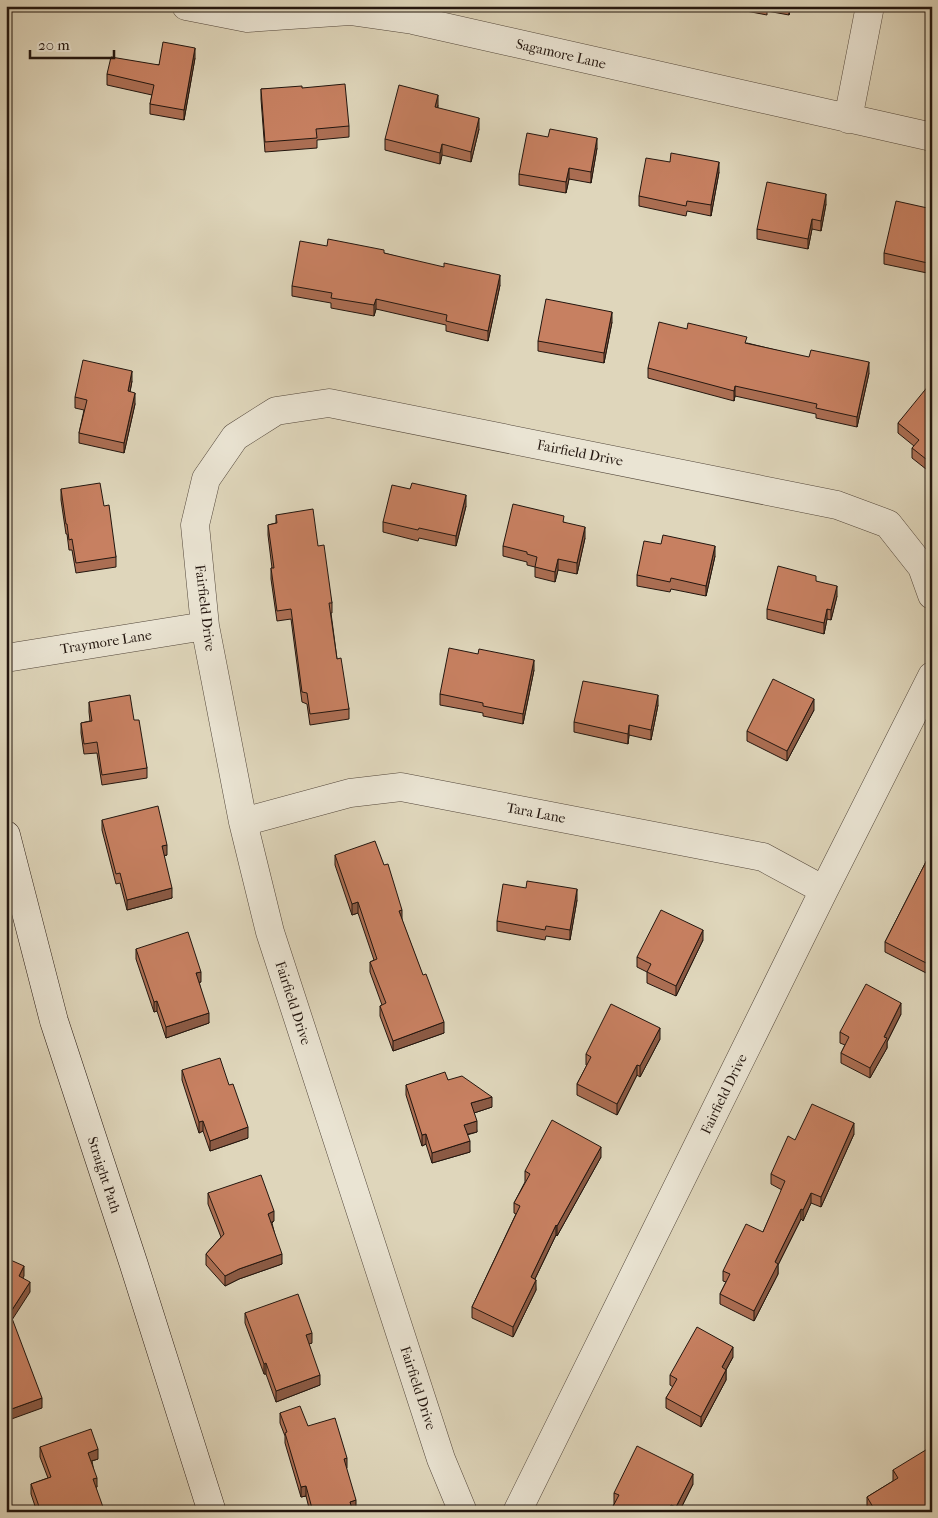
<svg xmlns="http://www.w3.org/2000/svg" width="938" height="1518" viewBox="0 0 938 1518" font-family="'IM FELL French Canon',serif">
<style>
.lines{fill:none;stroke-linecap:round;stroke-linejoin:round}
.street-casing{stroke:#52463a;stroke-width:29}
.secondary-casing{stroke:#23160f;stroke-width:29}
.street{stroke:#eae4d3;stroke-width:28}
.secondary{stroke:#eae4d3;stroke-width:28}
.wall{fill:#ab6e53;stroke:#23160f}
.shaded-wall{fill:#8b5a44;stroke:#23160f}
.building{fill:#c78061;stroke:#23160f}
.labels{text-anchor:middle;dominant-baseline:central;stroke-width:4;stroke-linejoin:round;paint-order:stroke}
.street-label{font-size:14px;fill:#23160f;stroke:#eae4d3}
</style>
<rect width="100%" height="100%" fill="#dfd6bb"/>
<filter id="stains"><feTurbulence type="fractalNoise" baseFrequency=".004" numOctaves="4"/><feColorMatrix values="0 0 0 0 .2 0 0 0 0 .09 0 0 0 0 .02 0 0 0 .5 -.17"/></filter>
<radialGradient id="worn" r=".72"><stop offset=".6" stop-color="#630" stop-opacity="0"/><stop offset="1" stop-color="#630" stop-opacity=".3"/></radialGradient>
<g class="lines">
<defs>
<path id="street" d="M186 6 247 18 350 11 413 20 932 137
M848 119 870 6
M6 658 205 626
M243 822 350 793 401 787 763 857 824 890
M463 1512 441 1459 270 932 243 822 205 626 195 525 206 479 235 437 276 411 329 403 837 505 888 524 922 567 932 595
M517 1512 824 890 932 676"/>
<path id="secondary" d="M6 835 54 1021 134 1265 212 1512"/>
</defs>
<use href="#street" class="street-casing"/>
<use href="#secondary" class="secondary-casing"/>
<use href="#street" class="street"/>
<use href="#secondary" class="secondary"/>
</g>
<path class="wall" d="M720 6H791L789 15 767 11V15Z
M195 58 184 120 150 114V104L152 95 107 85V74Z
M302 88 349 126V137L317 140V148L265 152 261 99V89Z
M438 105V108L479 129 471 162 442 155 440 164 385 150V139Z
M597 148 591 183 569 179 566 193 519 185V174Z
M670 162 719 172 711 216 687 211 686 216 639 206V196Z
M826 204 821 231 812 229 808 249 757 239V229Z
M932 209V274L884 264V253Z
M327 246 384 253 500 285 488 341 446 331V325L376 309 374 316 331 308V303L292 296V286Z
M612 322 604 363 538 351V341Z
M747 343 869 373 857 427 816 418V414L735 396 734 401 648 378V368Z
M132 381 130 392 135 404 124 453 79 443V433L84 410 75 408V397Z
M932 387V472L931 473 912 458V448L914 446 898 433V423Z
M61 489 104 506 116 557V567L76 573 72 550H69L67 534H66L61 500Z
M410 489 466 506 456 546 419 538 418 541 383 532V522Z
M276 515 318 546 332 603V613H331L337 659 349 709V719L310 725 307 704 302 702 291 619 277 621 271 579V568H272L268 535V525L276 523Z
M564 522 585 538 577 574 558 570 555 582 535 577V567L527 565V562L503 556V546Z
M661 544 715 556 706 596 671 589 670 592 637 586V575Z
M816 581 837 596 831 620 827 619 824 634 767 619V609Z
M534 670 523 724 483 716V713L440 705V694Z
M89 702 134 720 147 768V778L102 785 97 753 84 754 81 733V723L90 721 89 712Z
M658 705 651 740 629 735 628 744 574 732V722Z
M814 710 787 761 747 741V731Z
M102 820 167 855 164 856 172 898 127 910 120 883 116 884 102 830Z
M932 850V976L885 952V942Z
M335 855 402 920 444 1033 393 1051 380 1016V1006L382 1005 370 972V962L374 960 358 913 352 915 335 865Z
M577 900 570 940 546 936 545 940 497 931V921Z
M703 940 676 996 647 983V972L637 967V957Z
M136 949 201 982H199L209 1023 166 1038 157 1011 154 1012 136 959Z
M901 1014 887 1042V1048L870 1078 841 1063V1053L845 1045 840 1043V1032Z
M660 1039 640 1077 637 1075 617 1115 577 1095V1084L587 1065H586V1054Z
M182 1070 248 1138 210 1151 203 1131 199 1133 182 1080Z
M448 1080 492 1107 474 1113 477 1132 467 1135 470 1152 432 1163 426 1144 422 1146 406 1095V1085Z
M854 1134 821 1207 811 1203 803 1221 801 1219 778 1265V1274L754 1321 720 1304V1294L726 1282 723 1281V1271L763 1232 782 1190 771 1184V1174L795 1140Z
M601 1157 557 1236 556 1235 535 1279 536 1290 513 1337 472 1318V1307L516 1214 514 1213V1203L525 1182V1171Z
M208 1193 274 1221 272 1223 282 1264 239 1279 225 1286 206 1265V1254L221 1237 208 1204Z
M245 1313 312 1343 309 1344 320 1385 276 1402 266 1374H264L245 1323Z
M733 1357 726 1370V1380L701 1427 666 1408V1398L673 1387 670 1385V1375Z
M280 1413 308 1426 347 1468H346L356 1511 353 1512H310L306 1496 301 1497 285 1443V1436L280 1423Z
M40 1447 98 1459 92 1461 97 1487 96 1488 103 1512H37L31 1494V1484L48 1478 40 1457Z
M893 1470 932 1512H870L867 1507V1497L893 1481Z
M693 1484 679 1512H610L614 1504V1493Z"/>
<path class="shaded-wall" d="M789 6H791L789 15Z
M195 48V58L184 120V110Z
M438 95V105L435 118V107Z
M479 118V129L471 162V152Z
M597 138V148L591 183V172Z
M442 144V155L440 164V153Z
M719 162V172L711 216V205Z
M569 168V179L566 193V182Z
M826 194V204L821 231V221Z
M812 219V229L808 249V239Z
M500 275V285L488 341V331Z
M376 299V309L374 316V305Z
M612 312V322L604 363V353Z
M869 362V373L857 427V417Z
M132 371V381L128 402V391Z
M735 386V396L734 401V391Z
M135 393V404L124 453V443Z
M932 461V472L931 473V463Z
M466 495V506L456 546V536Z
M585 527V538L577 574V563Z
M715 546V556L706 596V586Z
M558 559V570L555 582V572Z
M837 586V596L831 620V610Z
M827 609V619L824 634V623Z
M534 660V670L523 724V714Z
M658 695V705L651 740V730Z
M814 699V710L787 761V751Z
M629 725V735L628 744V734Z
M167 845V855L162 856V846Z
M172 888V898L127 910V900Z
M577 889V900L570 940V930Z
M358 902V913L352 915V904Z
M402 910V920L399 911Z
M703 930V940L676 996V986Z
M201 972V982L196 983V973Z
M157 1001V1011L154 1012V1002Z
M901 1003V1014L887 1042V1048L870 1078V1068L884 1037Z
M209 1013V1023L166 1038V1027Z
M444 1022V1033L393 1051V1041Z
M660 1028V1039L640 1077V1066Z
M637 1065V1075L617 1115V1104Z
M492 1097V1107L471 1114V1103Z
M203 1121V1131L199 1133V1122Z
M477 1121V1132L464 1135V1125Z
M854 1123V1134L821 1207V1197Z
M248 1127V1138L210 1151V1141Z
M426 1134V1144L422 1146V1135Z
M470 1141V1152L432 1163V1153Z
M601 1147V1157L557 1236V1226Z
M811 1193V1203L803 1221V1210Z
M801 1209V1219L778 1265V1274L754 1321V1311L775 1262Z
M274 1211V1221L268 1224V1214Z
M556 1225V1235L531 1287V1277Z
M282 1254V1264L239 1279 225 1286V1276L239 1269Z
M24 1266V1276L19 1286V1276Z
M536 1280V1290L513 1337V1327Z
M30 1282V1292L10 1323V1313Z
M312 1333V1343L306 1345V1335Z
M733 1347V1357L722 1377V1367Z
M266 1363V1374H264V1364Z
M726 1370V1380L701 1427V1417Z
M320 1375V1385L276 1402V1391Z
M42 1398V1408L6 1421V1411Z
M98 1449V1459L88 1462V1453Z
M347 1458V1468L344 1469V1459Z
M693 1474V1484L679 1512H676V1507Z
M97 1478V1487L93 1489V1479Z
M306 1486V1496L301 1497V1487Z
M356 1500V1511L352 1512 350 1502Z
M671 1505V1512H668Z
M103 1507V1512H89Z"/>
<path class="building" d="M163 42 195 48 184 110 150 104 154 85 107 74 111 57 159 65Z
M345 84 349 126 316 129 317 138 265 142 261 89 302 86V88Z
M399 85 438 95 435 107 479 118 471 152 442 144 440 153 385 139Z
M550 129 597 138 591 172 569 168 566 182 519 174 527 133 548 137Z
M671 153 719 162 711 205 687 201 686 206 639 196 646 158 670 162Z
M767 182 826 194 821 221 812 219 808 239 757 229Z
M896 201 932 209V264L884 253Z
M328 239 384 250V253L444 267V263L500 275 488 331 446 321 447 315 376 299 374 305 331 298 332 293 292 286 300 241 327 246Z
M546 299 612 312 604 353 538 341Z
M659 322 687 329 688 323 747 337 745 343 809 357 811 350 869 362 857 417 816 408 817 404 735 386 734 391 648 368Z
M83 360 132 371 128 391 135 393 124 443 79 433 87 400 75 397Z
M929 385 932 387V461L931 463 912 448 919 440 898 423Z
M100 483 104 506 109 505 116 557 76 563 72 539 69 540 67 524H66L61 489Z
M412 483 466 495 456 536 419 528 418 530 383 522 392 485 410 489Z
M513 504 564 516 563 522 585 527 577 563 558 559 555 572 535 567 537 557 527 554V552L503 546Z
M313 509 318 546 324 545 332 603H329L337 659 341 658 349 709 310 714 307 693 302 692 291 609 277 611 271 568H274L268 525 277 523 276 515Z
M663 535 715 546 706 586 671 578 670 582 637 575 644 541 661 544Z
M778 566 816 576V581L837 586 831 610 827 609 824 623 767 609Z
M449 648 478 654 479 649 534 660 523 714 483 706V703L440 694Z
M773 679 814 699 787 751 747 731Z
M583 681 658 695 651 730 629 725 628 734 574 722Z
M130 695 134 720H139L147 768 102 775 97 742 84 744 81 723 92 721 89 702Z
M158 806 167 845 162 846 172 888 127 900 120 873 116 874 102 820Z
M375 841 384 865 388 864 402 910 399 911 423 975 426 974 444 1022 393 1041 380 1006 386 1003 370 962 377 959 358 902 352 904 335 855Z
M932 850V966L885 942Z
M527 881 577 889 570 930 546 926 545 930 497 921 503 884 526 888Z
M661 910 703 930 676 986 647 972 651 964 637 957Z
M188 932 201 972 196 973 209 1013 166 1027 157 1001 154 1002 136 949Z
M866 984 901 1003 884 1037 887 1038 870 1068 841 1053 849 1037 840 1032Z
M611 1004 660 1028 640 1066 637 1065 617 1104 577 1084 591 1057 586 1054Z
M220 1058 229 1085 233 1084 248 1127 210 1141 203 1121 199 1122 182 1070Z
M445 1072 448 1080 462 1076 492 1097 471 1103 477 1121 464 1125 470 1141 432 1153 426 1134 422 1135 406 1085Z
M812 1104 854 1123 821 1197 811 1193 803 1210 801 1209 775 1262 778 1264 754 1311 720 1294 730 1274 723 1271 746 1224 763 1232 785 1181 771 1174 788 1136 795 1140Z
M552 1120 601 1147 557 1226 556 1225 531 1277 536 1280 513 1327 472 1307 520 1206 514 1203 530 1174 525 1171Z
M261 1175 274 1211 268 1214 282 1254 239 1269 225 1276 206 1254 224 1234 208 1193Z
M6 1258 24 1266 19 1276 30 1282 10 1313 42 1398 6 1411Z
M298 1294 312 1333 306 1335 320 1375 276 1391 266 1363 264 1364 245 1313Z
M697 1327 733 1347 722 1367 726 1370 701 1417 666 1398 677 1379 670 1375Z
M300 1406 308 1426 335 1418 347 1458 344 1459 356 1500 350 1502 353 1512H313L306 1486 301 1487 285 1433 287 1432 280 1413Z
M91 1429 98 1449 88 1453 97 1478 93 1479 103 1507 89 1512H41L31 1484 51 1477 40 1447Z
M637 1446 693 1474 676 1507 671 1505 668 1512H610L619 1495 614 1493Z
M929 1448 932 1452V1512H876L867 1497 898 1478 893 1470Z"/>
<g class="labels">
<g class="street-label">
<text transform="translate(561 54) rotate(13)">Sagamore Lane</text>
<text transform="translate(580 453) rotate(11)">Fairfield Drive</text>
<text transform="translate(205 608) rotate(83)">Fairfield Drive</text>
<text transform="translate(106 642) rotate(-9)">Traymore Lane</text>
<text transform="translate(536 813) rotate(11)">Tara Lane</text>
<text transform="translate(293 1003) rotate(72)">Fairfield Drive</text>
<text transform="translate(724 1094) rotate(-64)">Fairfield Drive</text>
<text transform="translate(104 1175) rotate(72)">Straight Path</text>
<text transform="translate(418 1388) rotate(72)">Fairfield Drive</text>
</g>
</g>
<rect width="938" height="1518" fill="none" stroke="#dfd6bb" stroke-width="25"/>
<rect x="8" y="8" width="923" height="1503" fill="none" stroke="#23160f" stroke-width="2.5"/>
<rect x="12" y="12" width="913" height="1493" fill="none" stroke="#23160f"/>
<path d="M30 50v8h84v-8" fill="none" stroke="#23160f" stroke-width="2.5"/>
<text x="38" y="50" font-size="15" fill="#23160f" stroke="#eae4d3" stroke-width="4" paint-order="stroke">20 m</text>
<rect width="100%" height="100%" filter="url(#stains)"/>
<rect width="100%" height="100%" fill="url(#worn)"/>
</svg>
